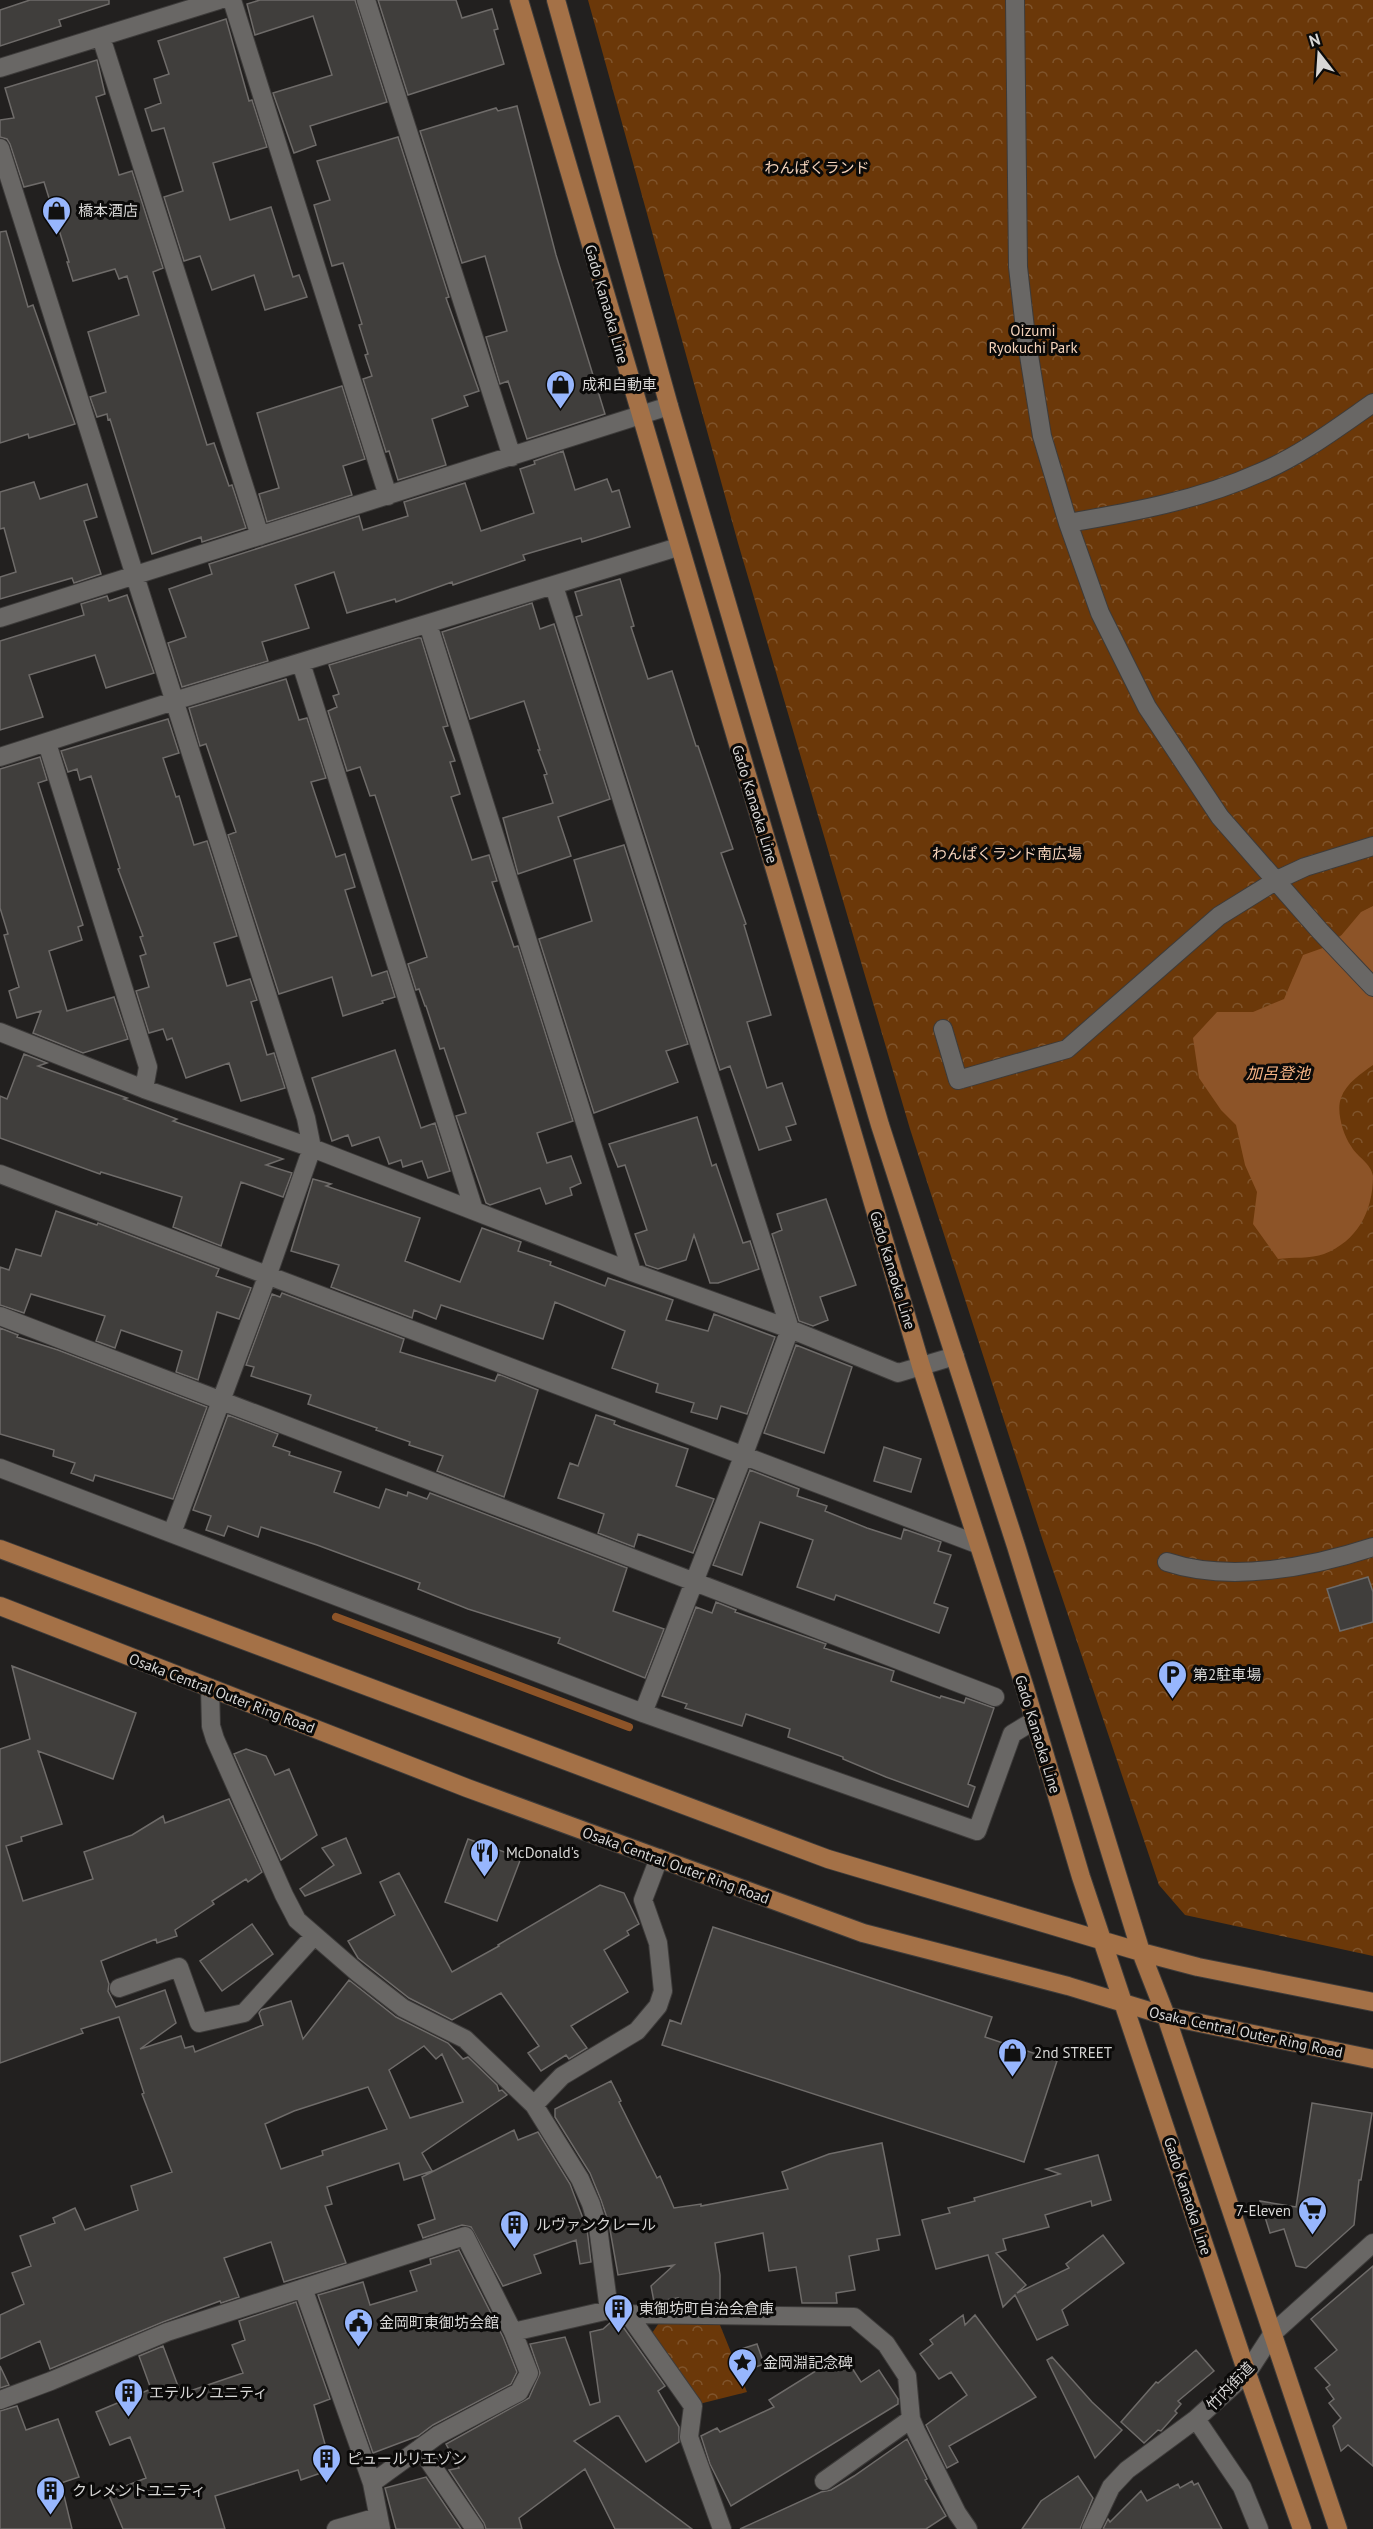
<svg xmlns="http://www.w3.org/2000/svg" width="1373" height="2529" viewBox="0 0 1373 2529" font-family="'PT Sans','Noto Sans JP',sans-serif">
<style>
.park{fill:url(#park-crowns)}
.water{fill:#8d5428}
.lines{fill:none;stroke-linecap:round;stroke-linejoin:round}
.stream{stroke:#8d5428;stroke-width:8}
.building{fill:#403e3c;stroke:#6e6b69;stroke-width:1.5;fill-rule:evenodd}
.minor-casing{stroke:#3d3b3a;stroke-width:20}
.major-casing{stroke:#3d3b3a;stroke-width:20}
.minor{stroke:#696765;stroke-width:18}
.major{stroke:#a47147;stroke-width:18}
.labels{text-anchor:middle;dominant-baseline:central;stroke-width:6;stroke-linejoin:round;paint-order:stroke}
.park-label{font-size:15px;fill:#f6d4bc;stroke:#0b0a09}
.poi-label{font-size:15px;fill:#d8d7d6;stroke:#0b0a09;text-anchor:start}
.street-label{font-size:15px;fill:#d8d7d6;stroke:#0b0a09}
.water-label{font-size:16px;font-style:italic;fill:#f8b485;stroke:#0b0a09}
</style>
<defs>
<pattern id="park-crowns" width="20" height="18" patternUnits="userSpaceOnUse" patternTransform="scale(1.5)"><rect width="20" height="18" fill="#6b3809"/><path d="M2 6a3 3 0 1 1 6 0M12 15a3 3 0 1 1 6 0" fill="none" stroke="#7f542c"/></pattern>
</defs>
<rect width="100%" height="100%" fill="#22201f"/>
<path class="park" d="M588 0H1373V1956L1185 1915 1159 1885 1042 1538 910 1129 738 543Z
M659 2323 720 2325 747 2392 699 2404 650 2336Z"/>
<path class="water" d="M1373 906V1065C1362 1073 1346 1083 1341 1098 1336 1111 1343 1135 1351 1146 1357 1157 1371 1163 1373 1176 1373 1212 1357 1241 1324 1254 1311 1259 1292 1257 1278 1259L1253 1224 1257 1192 1245 1165 1236 1125 1221 1110 1199 1078 1193 1038 1217 1012H1253L1284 999 1303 955 1334 944 1361 912Z"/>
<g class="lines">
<path class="stream" d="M336 1617 629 1727"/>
</g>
<path class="building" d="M30 0H109V4L59 20 61 26 0 46V10Z
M260 0H355L387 102 310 126 316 145 294 153 273 93 332 75 313 16 255 35 247 4Z
M378 0H456L462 18 492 9 498 29 494 30 504 64 408 95Z
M226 19 249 101 252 100 267 147 213 163 230 220 271 207 293 277 299 275 307 297 265 310 254 275 212 290 200 256 184 261 164 197 183 191 164 128 152 131 145 109 161 103 154 79 169 74 158 41Z
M97 60 105 94 96 97 119 175 132 171 163 268 153 272 207 445 214 443 229 486 232 485 246 528 202 542 201 537 152 554 110 419 108 420 107 414 97 417 90 397 106 392 88 332 139 315 127 276 119 279 115 269 73 281 67 262H69L44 182 24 187 10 144 7 139 0 137V120L14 118 5 88Z
M517 106 556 255 605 414 527 439 508 381 500 384 486 337 507 331 485 256 462 263 420 131 496 108 498 111Z
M398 137 449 297 446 298 479 391 464 396 468 406 432 419 446 465 398 480 389 451 386 452 363 379 372 376 365 355 368 354 359 325 362 324 343 263 332 266 314 205 330 200 317 161Z
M6 231 28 307 33 305 75 424 29 438 28 434 0 443V232Z
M342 386 365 459 343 466 352 495 267 522 259 494 279 488 257 413Z
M563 451 575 490 607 479 612 492 619 490 630 527 582 542 581 538 523 555 525 560 453 585 452 582 396 602 395 599 347 613 334 572 295 585 309 628 262 642 268 661 182 687 168 643 186 637 169 589 212 574 209 564 359 516 363 530 408 516 404 502 465 483 481 531 534 513 520 469 535 464 534 461Z
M34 482 40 499 87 484 97 517 84 521 101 574 74 583 72 578 0 599V577L16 572 4 528 0 529V492Z
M620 579 634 626 631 627 648 679 672 671 696 746H698L733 849 721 853 746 924 744 925 771 1015 747 1022 767 1088 782 1083 796 1124 786 1127 791 1140 759 1150 730 1066 720 1070 576 617 582 615 575 592Z
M127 595 154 673 106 688 95 655 29 675 43 717 0 730V641L84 615 81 604 107 596 109 601Z
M532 603 540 629 554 624 610 799 558 817 571 856 518 874 503 818 553 803 544 775 547 774 538 750H540L524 701 470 719 442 632Z
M418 638H421L448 726 443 727 455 761 450 762 460 794 451 797 472 860 489 855 497 881 492 882 514 947 518 946 573 1121 537 1133 547 1163 571 1156 581 1183 570 1188 572 1195 546 1204 540 1188 490 1205 486 1203 456 1116 466 1113 444 1048 440 1049 426 1006H425L419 989 416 990 408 964 427 957 402 878 375 795 370 796 360 767 347 771 328 711 337 707 333 696 339 694 329 665Z
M286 679 299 720 307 718 326 778 311 782 336 857 345 854 355 887 345 890 372 976 387 971 395 997 382 1001 383 1003 343 1016 332 977 279 994 228 835 236 832 206 744 200 746 189 708Z
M168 719 179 753 163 758 176 797 179 796 194 845 207 841 237 936 214 943 227 986 250 979 257 1000 251 1002 267 1055 274 1053 285 1088 241 1101 229 1063 186 1078 172 1038 167 1040 163 1029 149 1033 136 991 149 987 140 956 146 954 140 937 143 936 118 869 120 868 91 776 80 780 77 769 68 772 61 751Z
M40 757 47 780 38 783 83 925 78 927 82 940 49 951 67 1011 114 997 128 1039 83 1053 33 1033 41 1011 17 1018 9 991 19 987 4 935 8 934 0 908V769Z
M624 845 688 1044 666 1051 678 1082 594 1113 539 939 592 921 574 860Z
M395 1050 421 1128 435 1123 450 1171 428 1178 422 1161 403 1167 401 1160 389 1164 379 1137 352 1146 348 1135 332 1141 312 1078Z
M24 1054 47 1063 38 1066 127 1098 124 1099 177 1119 173 1121 283 1159 266 1165 292 1173 283 1197 241 1182 221 1246 173 1227 182 1197 101 1172 100 1174 0 1138V1096L7 1099Z
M697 1117 712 1166 716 1164 743 1243 750 1241 759 1269 718 1283H710L694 1235 686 1260 658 1269 646 1265 635 1234 647 1230 625 1165 618 1167 609 1144Z
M313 1179 331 1184 326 1186 420 1218 405 1261 460 1282 482 1228 521 1242 518 1251 551 1262 550 1265 605 1286 608 1278 673 1300 666 1320 708 1331 714 1314 775 1337 747 1414 721 1406 717 1419 691 1412 694 1403 656 1392 658 1384 612 1368 625 1331 555 1302 543 1339 441 1305 436 1319 414 1310 412 1318 331 1287 339 1265 291 1251Z
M826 1199 856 1285 820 1297 828 1320 813 1326 799 1321 772 1234 782 1230 777 1214Z
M56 1211 97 1225 98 1223 219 1269 216 1276 251 1288 239 1319 217 1312 198 1380 176 1372 182 1351 121 1330 115 1348 96 1341 105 1316 31 1294 24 1313 0 1305V1267L9 1270 16 1249 41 1256Z
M282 1293 404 1339 400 1352 495 1381 498 1374 538 1390 504 1497 437 1471 443 1456 409 1445 410 1442 376 1430 377 1428 308 1404 311 1395 251 1376 254 1367 246 1365 272 1294 280 1297Z
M0 1328 18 1335 17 1337 58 1350 207 1407 173 1499 95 1475 93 1481 71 1473 75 1463 53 1456 54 1450 0 1434Z
M796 1345 852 1367 824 1453 764 1433Z
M228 1415 278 1434 273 1446 290 1452 289 1455 341 1472 334 1492 379 1508 386 1489 407 1496 408 1492 427 1499 430 1493 627 1568 613 1611 664 1629 645 1678 558 1643 560 1638 468 1609 418 1589 420 1583 317 1545 261 1527 258 1537 228 1526 224 1536 206 1530 211 1516 193 1510Z
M596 1415 615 1421 614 1424 621 1427 688 1449 676 1486 714 1499 693 1553 638 1534 634 1547 598 1533 604 1514 558 1498 570 1463 578 1466Z
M884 1447 921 1459 911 1492 874 1481Z
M750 1470 799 1489 797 1496 827 1506 825 1511 867 1528 901 1539 904 1529 941 1542 938 1551 951 1555 934 1603 948 1608 939 1633 836 1595 834 1600 797 1587 813 1540 760 1522 742 1575 713 1565Z
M1368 1577 1373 1592V1622L1340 1631 1327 1589Z
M716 1602 736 1610 735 1612 826 1644 824 1648 894 1671 891 1681 940 1698 941 1696 964 1703 966 1698 994 1708 968 1784 975 1787 968 1807 886 1777 843 1759V1757L788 1737 790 1729 746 1714 742 1726 685 1708 687 1704 662 1696 696 1607 712 1613Z
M12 1666 136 1713 113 1779 38 1751 62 1824 21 1837 22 1841 6 1846 23 1901 93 1879 84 1852 132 1835 163 1816 165 1823 229 1799 262 1872 248 1882 246 1879 212 1901 214 1904 175 1930 177 1936 157 1943 156 1939 101 1961 109 1984 108 1991 116 2007 165 1990 176 2023 140 2049 181 2036 185 2048 193 2046 195 2052 263 2025 259 2013 261 2010 291 2001 303 2039 349 1980 396 2017 448 2043 463 2059 468 2057 497 2085 499 2091 502 2090 507 2095 422 2153 432 2171 404 2180 399 2163 327 2187 332 2204 325 2206 346 2263 284 2282 271 2242 224 2258 239 2297 221 2303 220 2301 163 2322 50 2369 40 2341 0 2359V2315L24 2304 12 2273 31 2266 20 2236 55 2223 53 2218 75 2208 85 2230 138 2210 131 2186 172 2172 142 2094 144 2093 119 2017 81 2029 83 2033 0 2063V1749L30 1739ZM424 2046 436 2059 442 2054 463 2102 410 2118 389 2070ZM368 2087 387 2129 322 2151 323 2155 281 2169 265 2124 294 2111Z
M246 1749 266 1756 275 1775 289 1769 317 1835 281 1860 234 1754Z
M346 1838 361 1873 305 1896 300 1889 334 1865 322 1848Z
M468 1839 521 1858 497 1921 445 1902Z
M399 1873 452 1972 499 1946 498 1945 600 1885 624 1893 639 1924 627 1931 629 1935 604 1950 628 1992 571 2026 587 2048 569 2059 566 2055 541 2071 528 2053 539 2046 501 1993 452 2020 409 1998 358 1958 348 1941 395 1915 380 1882Z
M252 1924 273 1954 222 1991 200 1961Z
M713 1927 992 2017 985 2037 1057 2061 1024 2162 662 2045 670 2020 681 2024Z
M611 2081 621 2101 619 2102 657 2178 660 2176 674 2208 701 2204V2206L788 2189 782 2172 829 2154 882 2143 900 2235 877 2239 879 2250 849 2256 855 2290 836 2293 837 2303H802L796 2267 769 2271 763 2233 715 2243 720 2275V2303L678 2302V2298L654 2302 651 2286 674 2265 618 2275 609 2224 601 2200 590 2173 555 2117V2109Z
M1312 2103 1372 2113 1361 2180H1359L1354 2225 1306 2268 1296 2266 1284 2229 1270 2233 1260 2201 1296 2207Z
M514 2130 518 2140 538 2132 570 2184 587 2229 591 2262 580 2264 576 2240 534 2255 541 2273 503 2286 471 2227 462 2225 423 2238 418 2225 435 2219 422 2177Z
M1098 2155 1111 2200 1092 2206 1091 2201 1045 2215 1049 2227 1003 2239 1006 2250 996 2253 1026 2285 1017 2293 1069 2268 1066 2264 1103 2235 1124 2263 1062 2310 1068 2325 1037 2340 1015 2295 1003 2307 988 2255 936 2269 922 2220 950 2213 948 2208 975 2201 974 2198 1060 2174 1046 2169Z
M459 2250 503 2337 517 2372 511 2384 433 2425 418 2436 373 2453 318 2295 363 2282 370 2305 417 2291 410 2271 431 2264 430 2259Z
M1373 2266V2466L1348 2445 1341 2451 1333 2426 1341 2418 1329 2403 1334 2399 1326 2388 1330 2385 1315 2368 1337 2350 1311 2319Z
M296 2302 330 2399 314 2405 332 2469 301 2480 298 2470 215 2496 225 2529H123L108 2493 146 2478 130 2437 110 2445 96 2412 151 2389 139 2356 163 2346 181 2394 243 2373 232 2345 245 2340 239 2321Z
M963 2315 965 2325 975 2315 1036 2397 949 2446 958 2462 947 2468 926 2425 967 2395 951 2372 939 2379 920 2354 933 2344 930 2340Z
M611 2322 621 2324 665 2386 658 2391 679 2427V2442L646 2462 619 2416H616L574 2441 692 2529H615L585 2469 519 2518 522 2529H486L484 2523 449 2470 459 2468 446 2444 529 2398 540 2373 530 2344 565 2337 590 2405 600 2402 590 2332 603 2329Z
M757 2344 764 2364 745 2371 738 2350Z
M1196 2350 1214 2371 1178 2401 1181 2404 1175 2411 1177 2413 1161 2431 1158 2430 1144 2443 1121 2422 1156 2382 1158 2383Z
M843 2354 861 2382 879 2370 898 2399V2404L731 2506 710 2464 701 2436 717 2428 720 2432 774 2407 769 2400Z
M1052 2357 1092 2402 1122 2430 1095 2458 1047 2360Z
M0 2366 9 2385 0 2388Z
M17 2406 26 2430 58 2419 79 2477 61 2483 72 2529H0V2411Z
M907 2439 927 2479 925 2480 946 2516 926 2529H740L821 2492 831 2490 854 2476Z
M1078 2476 1093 2498 1080 2529H1022L1041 2501Z
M426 2477 461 2529H396L385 2488Z
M1192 2481 1194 2485 1198 2483 1222 2529H1103L1108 2519 1110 2522 1141 2491 1147 2501 1178 2484 1180 2488Z"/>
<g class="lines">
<defs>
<path id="minor" d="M232 0 388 496
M366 0 512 457
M1015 0 1018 267 1026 337 1042 436 1068 523 1100 613 1147 707 1220 817 1320 931 1373 987
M101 37 260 536
M0 68 219 0
M0 148 306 1118 312 1148 268 1274 172 1533
M1068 523C1133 512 1199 500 1259 473 1300 456 1337 428 1373 403
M554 586 790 1329 744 1454 643 1713
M0 618 669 406
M428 624 632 1272
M301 663 474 1210
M47 743 148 1067 144 1089
M0 757 174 701 678 547
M943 1029 958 1080 1067 1049 1219 916 1277 880 1305 867 1373 846
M0 1032 144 1089 312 1148 632 1272 790 1329 898 1373 955 1356
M0 1174 977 1544
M0 1316 995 1697
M0 1468 643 1713 977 1831 1012 1734 1035 1720
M1167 1562C1230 1583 1312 1567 1373 1547
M210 1688 211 1726 215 1739 284 1895 297 1920 358 1973 403 2008 465 2039 534 2105 580 2179 591 2204 598 2227 609 2310
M119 1988 179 1967 199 2023 244 2013 314 1936
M534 2105 562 2076 637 2031 658 2006 663 1991 658 1943 643 1900 659 1858
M303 2288 372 2483 381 2529
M628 2314 693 2406 689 2437 722 2529
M513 2332 609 2310 628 2314 854 2317 886 2344 907 2376 911 2419 916 2431 957 2513 968 2529
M0 2400 51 2381 167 2332 465 2236 513 2332 529 2373 519 2392 438 2435 372 2483
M1196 2419 1242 2487 1259 2529
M420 2448 475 2529
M824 2481 911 2419
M336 2529 378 2517
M1091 2529 1111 2487 1127 2470 1196 2419 1247 2373 1273 2333 1373 2243"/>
<path id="major" d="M519 0 921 1366 1025 1688 1081 1877 1247 2373 1302 2529
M556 0 669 406 880 1125 1016 1546 1141 1952 1166 2016 1338 2529
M0 1549 828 1859 1141 1952 1198 1967 1373 2002
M0 1606 467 1788 863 1933 1068 1986 1166 2016 1373 2059"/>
</defs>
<use href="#minor" class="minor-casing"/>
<use href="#major" class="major-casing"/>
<use href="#minor" class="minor"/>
<use href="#major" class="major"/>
</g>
<defs>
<symbol id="shop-pin" viewBox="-11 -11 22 30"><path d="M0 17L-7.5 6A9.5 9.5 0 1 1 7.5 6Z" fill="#97b6fd" stroke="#0b0a09"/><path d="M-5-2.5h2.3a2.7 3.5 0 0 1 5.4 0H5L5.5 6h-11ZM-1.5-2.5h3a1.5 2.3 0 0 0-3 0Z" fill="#111"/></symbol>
<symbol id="parking-pin" viewBox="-11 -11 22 30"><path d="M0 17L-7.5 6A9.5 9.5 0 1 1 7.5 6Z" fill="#97b6fd" stroke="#0b0a09"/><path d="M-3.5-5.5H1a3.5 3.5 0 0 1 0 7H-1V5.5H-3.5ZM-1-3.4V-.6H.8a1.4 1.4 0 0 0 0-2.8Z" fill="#111"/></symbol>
<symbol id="restaurant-pin" viewBox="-11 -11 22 30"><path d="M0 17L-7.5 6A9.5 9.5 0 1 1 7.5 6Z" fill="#97b6fd" stroke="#0b0a09"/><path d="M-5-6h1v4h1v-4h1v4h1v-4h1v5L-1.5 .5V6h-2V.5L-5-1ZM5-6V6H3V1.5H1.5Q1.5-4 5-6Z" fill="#111"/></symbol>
<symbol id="supermarket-pin" viewBox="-11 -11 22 30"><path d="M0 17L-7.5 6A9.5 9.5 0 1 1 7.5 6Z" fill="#97b6fd" stroke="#0b0a09"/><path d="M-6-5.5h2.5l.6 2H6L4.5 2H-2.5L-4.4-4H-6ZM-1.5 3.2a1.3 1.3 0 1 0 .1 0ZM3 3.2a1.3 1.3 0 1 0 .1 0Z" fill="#111"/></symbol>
<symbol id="building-pin" viewBox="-11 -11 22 30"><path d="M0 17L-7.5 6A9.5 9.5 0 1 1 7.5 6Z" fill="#97b6fd" stroke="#0b0a09"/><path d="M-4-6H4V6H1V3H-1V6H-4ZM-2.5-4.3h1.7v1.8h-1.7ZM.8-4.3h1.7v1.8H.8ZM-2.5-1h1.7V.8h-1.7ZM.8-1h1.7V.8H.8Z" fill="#111"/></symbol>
<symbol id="civic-pin" viewBox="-11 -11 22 30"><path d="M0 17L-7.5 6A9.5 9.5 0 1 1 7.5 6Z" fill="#97b6fd" stroke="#0b0a09"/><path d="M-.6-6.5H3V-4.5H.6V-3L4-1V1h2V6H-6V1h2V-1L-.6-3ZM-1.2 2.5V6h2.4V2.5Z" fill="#111"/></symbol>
<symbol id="sight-pin" viewBox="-11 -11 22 30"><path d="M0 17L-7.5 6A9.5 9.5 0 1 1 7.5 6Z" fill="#97b6fd" stroke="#0b0a09"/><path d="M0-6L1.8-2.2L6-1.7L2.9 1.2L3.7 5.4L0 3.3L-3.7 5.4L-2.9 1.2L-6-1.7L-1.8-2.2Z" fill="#111"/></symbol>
</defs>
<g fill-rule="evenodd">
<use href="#shop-pin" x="40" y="194" width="33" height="45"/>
<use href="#shop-pin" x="544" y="368" width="33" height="45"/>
<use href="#parking-pin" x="1156" y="1658" width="33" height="45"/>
<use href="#restaurant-pin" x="468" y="1836" width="33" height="45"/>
<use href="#shop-pin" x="996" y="2036" width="33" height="45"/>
<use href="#supermarket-pin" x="1296" y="2194" width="33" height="45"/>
<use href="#building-pin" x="498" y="2208" width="33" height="45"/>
<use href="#building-pin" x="602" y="2292" width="33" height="45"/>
<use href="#civic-pin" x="342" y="2306" width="33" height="45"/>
<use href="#sight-pin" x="726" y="2346" width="33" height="45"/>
<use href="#building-pin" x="112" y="2376" width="33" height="45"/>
<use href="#building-pin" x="310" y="2442" width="33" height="45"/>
<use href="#building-pin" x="34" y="2474" width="33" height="45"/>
</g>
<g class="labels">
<g class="park-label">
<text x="817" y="167">わんぱくランド</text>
<text x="1033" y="330">Oizumi<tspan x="1033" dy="17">Ryokuchi Park</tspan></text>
<text x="1007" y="853">わんぱくランド南広場</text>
</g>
<g class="poi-label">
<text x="78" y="210">橋本酒店</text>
<text x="582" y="384">成和自動車</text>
<text x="1193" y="1674">第2駐車場</text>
<text x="506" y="1852">McDonald's</text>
<text x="1034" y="2052">2nd STREET</text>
<text x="1291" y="2210" text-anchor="end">7-Eleven</text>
<text x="536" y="2224">ルヴァンクレール</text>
<text x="639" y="2308">東御坊町自治会倉庫</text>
<text x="379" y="2322">金岡町東御坊会館</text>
<text x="763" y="2362">金岡淵記念碑</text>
<text x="149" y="2392">エテルノユニティ</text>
<text x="347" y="2458">ピュールリエゾン</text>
<text x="72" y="2490">クレメントユニティ</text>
</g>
<g class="street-label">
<text transform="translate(607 304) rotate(74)">Gado Kanaoka Line</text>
<text transform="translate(755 804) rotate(73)">Gado Kanaoka Line</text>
<text transform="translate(893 1270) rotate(73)">Gado Kanaoka Line</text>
<text transform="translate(222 1693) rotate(21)">Osaka Central Outer Ring Road</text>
<text transform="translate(1038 1734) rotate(73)">Gado Kanaoka Line</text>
<text transform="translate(676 1865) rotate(20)">Osaka Central Outer Ring Road</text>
<text transform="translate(1246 2032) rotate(12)">Osaka Central Outer Ring Road</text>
<text transform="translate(1188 2196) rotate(72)">Gado Kanaoka Line</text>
<text transform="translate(1230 2386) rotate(-46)">竹内街道</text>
</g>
<g class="water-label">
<text x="1278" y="1073">加呂登池</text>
</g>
</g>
<g transform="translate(1319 54) rotate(343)" stroke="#0b0a09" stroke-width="4.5" paint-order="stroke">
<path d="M0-4.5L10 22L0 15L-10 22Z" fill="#d8d7d6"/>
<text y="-9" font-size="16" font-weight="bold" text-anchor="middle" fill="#d8d7d6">N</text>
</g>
</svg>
